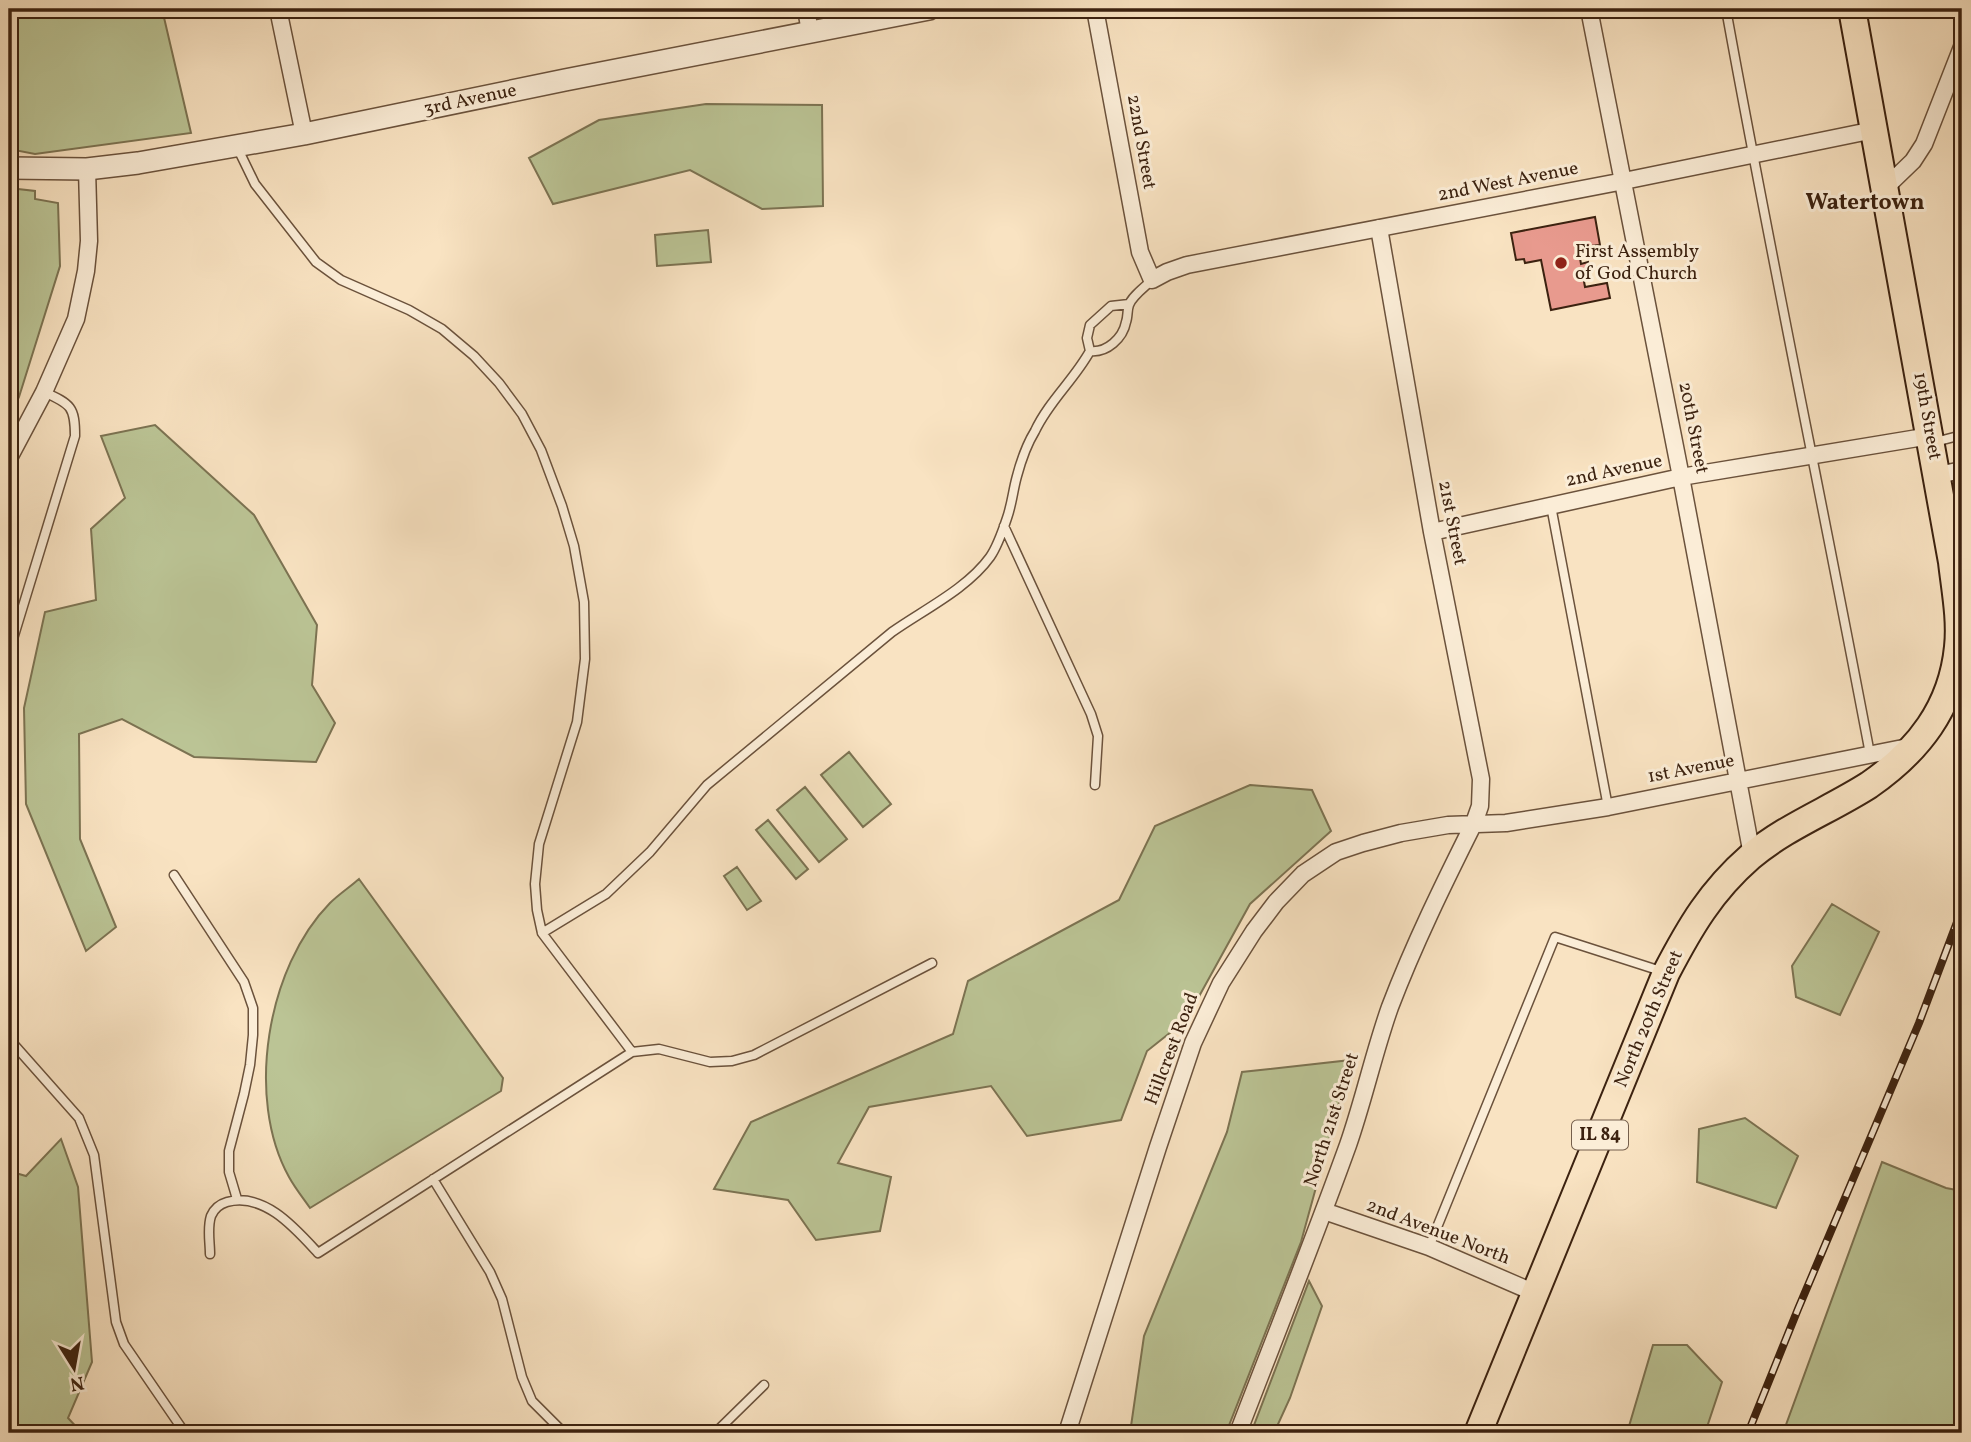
<svg xmlns="http://www.w3.org/2000/svg" width="1971" height="1442" viewBox="0 0 1971 1442" font-family="Vollkorn,serif">
<style>
.green{fill:#bbc495;stroke:#7c7352;stroke-width:2}
.building{fill:#e89a8e;stroke:#3c2210;stroke-width:2}
.lines{fill:none;stroke-linecap:round;stroke-linejoin:round}
.service-casing{stroke:#6b523c;stroke-width:11}
.minor-casing{stroke:#6b523c;stroke-width:19}
.tertiary-casing{stroke:#6b523c;stroke-width:24}
.primary-casing{stroke:#3c2210;stroke-width:30}
.service{stroke:#fbedd7;stroke-width:8}
.minor{stroke:#fbedd7;stroke-width:16}
.tertiary{stroke:#fbedd7;stroke-width:21}
.primary{stroke:#f9e3c2;stroke-width:26}
.rail-casing{stroke:#3c2210;stroke-width:8}
.rail{stroke:#fbedd7;stroke-width:5;stroke-dasharray:16;stroke-linecap:butt}
.poi-dot{fill:#8f2418;stroke:#fbedd7;stroke-width:2.5}
.labels{text-anchor:middle;dominant-baseline:central;stroke-width:6;stroke-linejoin:round;paint-order:stroke}
.shield{fill:#fbedd7;stroke:#755f4c;stroke-width:2}
.shield-label{font-size:18px;font-weight:bold;fill:#3c2210}
.street-label{font-size:19px;fill:#3c2210;stroke:#fbedd7}
.poi-label{font-size:19px;fill:#3c2210;stroke:#fbedd7;text-anchor:start}
.quarter-label{font-size:23px;font-weight:bold;fill:#3c2210;stroke:#fbedd7}
</style>
<rect width="100%" height="100%" fill="#f9e3c2"/>
<filter id="stains"><feTurbulence type="fractalNoise" baseFrequency=".00286" numOctaves="4"/><feColorMatrix values="0 0 0 0 .2 0 0 0 0 .09 0 0 0 0 .02 0 0 0 .5 -.17"/></filter>
<radialGradient id="worn" r=".72"><stop offset=".6" stop-color="#630" stop-opacity="0"/><stop offset="1" stop-color="#630" stop-opacity=".3"/></radialGradient>
<path class="green" d="M9 9H162L191 133 35 154 9 149Z
M706 104 822 105 823 206 762 209 690 170 553 204 529 158 599 120Z
M9 188 35 191V199L58 203 60 266 19 397 9 418Z
M708 230 711 262 657 266 655 235Z
M155 425 254 515 317 625 312 685 335 723 316 762 194 757 122 719 79 734 80 839 116 927 86 951 26 804 24 708 45 612 96 600 91 529 125 498 101 436Z
M849 752 891 804 863 827 821 775Z
M1250 785 1312 790 1331 831 1250 904 1186 1020 1147 1051 1121 1120 1027 1136 991 1086 869 1107 838 1163 891 1177 880 1231 816 1240 788 1200 714 1189 751 1122 953 1034 968 981 1119 900 1155 826Z
M805 787 847 839 819 862 777 810Z
M768 820 808 869 796 879 756 830Z
M737 867 761 901 747 910 724 876Z
M359 879 503 1078 501 1091 310 1208C303 1198 295 1188 289 1177 245 1098 267 967 330 903 339 894 350 887 359 879Z
M1832 904 1879 932 1840 1015 1796 997 1792 966Z
M1351 1060 1301 1242 1226 1433H1130L1144 1336 1227 1132 1242 1072Z
M1745 1118 1798 1156 1776 1208 1697 1182 1699 1129Z
M61 1139 78 1187 92 1362 68 1418 82 1433H9V1171L26 1176Z
M1882 1162 1946 1188 1962 1191V1433H1783Z
M1309 1281 1322 1306 1290 1398 1274 1433H1251Z
M1653 1345H1687L1722 1382 1705 1433H1627Z"/>
<path class="building" d="M1595 217 1600 245 1591 246V250L1579 252 1581 264 1588 262 1589 269 1582 270 1585 287 1607 283 1610 298 1551 310 1541 260 1525 263 1524 259 1516 260 1511 233Z"/>
<g class="lines">
<defs>
<path id="service" d="M1726 9C1771 258 1823 505 1870 754
M1129 304 1111 306 1090 325 1087 338 1090 351C1107 353 1123 338 1126 322 1128 317 1127 310 1129 305 1132 296 1145 287 1152 280
M1935 442 1962 435
M1551 506 1608 807
M1004 526 1091 714 1098 736 1095 785
M9 652 75 436C75 407 71 404 44 392
M174 875 244 982 253 1008V1035L250 1065 244 1094 229 1151V1172L237 1199
M542 933 606 894 650 852 707 785 892 632C923 610 967 589 990 557 997 547 1003 530 1007 518 1012 504 1013 490 1017 476 1021 461 1027 444 1035 431 1049 401 1074 380 1090 351
M9 1039 79 1118 94 1155 116 1322 124 1344 185 1433
M632 1052 659 1049 710 1062 732 1061 754 1055 932 963
M433 1179 490 1272 502 1299 522 1377 532 1401 564 1433
M1429 1247 1555 937 1664 972
M210 1254C210 1242 207 1228 211 1216 214 1209 220 1204 227 1202 264 1192 295 1228 318 1253L632 1052 542 933 537 910 535 884 539 844 577 722 585 659 584 602 574 546 562 506 541 450 522 414 499 383 474 356 442 329 409 310 341 280 316 262 255 184 238 149
M715 1433 764 1385"/>
<path id="minor" d="M278 9 304 134
M806 9 810 32
M1095 9 1140 252 1152 280 1167 272 1187 265 1624 181 1874 130
M1589 9 1681 477 1752 855
M1885 188 1913 161 1924 144 1962 47
M9 458 44 392 76 319 86 271 89 241 87 169
M1938 475 1962 470
M1432 532 1681 477 1930 436
M1324 1211 1429 1247 1535 1293
M1067 1433 1158 1147 1193 1043 1221 983 1254 931 1276 902 1303 874 1336 852 1363 843 1401 833 1448 825 1506 823 1608 807 1913 746
M1238 1433C1275 1337 1313 1242 1348 1145 1364 1099 1374 1052 1390 1007 1414 944 1444 883 1474 823L1480 806 1481 779 1432 532 1379 228"/>
<path id="tertiary" d="M9 168 87 169 138 163 304 134 565 80 929 9"/>
<path id="primary" d="M1478 1433 1666 973C1690 927 1711 891 1750 857 1785 827 1830 810 1869 785 1918 751 1952 708 1958 647 1961 619 1955 589 1952 562L1852 9"/>
</defs>
<use href="#service" class="service-casing"/>
<use href="#minor" class="minor-casing"/>
<use href="#tertiary" class="tertiary-casing"/>
<use href="#primary" class="primary-casing"/>
<use href="#service" class="service"/>
<use href="#minor" class="minor"/>
<use href="#tertiary" class="tertiary"/>
<use href="#primary" class="primary"/>
<defs>
<path id="rail" d="M1748 1433 1798 1309 1919 1023 1962 909"/>
</defs>
<use href="#rail" class="rail-casing"/>
<use href="#rail" class="rail"/>
</g>
<circle class="poi-dot" cx="1561" cy="263" r="7"/>
<g class="labels">
<rect class="shield" x="1572" y="1120.5" width="56" height="29" rx="5"/>
<g class="shield-label">
<text x="1600" y="1135">IL 84</text>
</g>
<g class="street-label">
<text transform="translate(470 100) rotate(-12)">3rd Avenue</text>
<text transform="translate(1141 142) rotate(80)">22nd Street</text>
<text transform="translate(1508 182) rotate(-11)">2nd West Avenue</text>
<text transform="translate(1927 416) rotate(80)">19th Street</text>
<text transform="translate(1693 428) rotate(79)">20th Street</text>
<text transform="translate(1614 471) rotate(-12)">2nd Avenue</text>
<text transform="translate(1452 523) rotate(79)">21st Street</text>
<text transform="translate(1691 769) rotate(-11)">1st Avenue</text>
<text transform="translate(1649 1019) rotate(-67)">North 20th Street</text>
<text transform="translate(1172 1049) rotate(-69)">Hillcrest Road</text>
<text transform="translate(1332 1120) rotate(-72)">North 21st Street</text>
<text transform="translate(1438 1232) rotate(21)">2nd Avenue North</text>
</g>
<g class="poi-label">
<text x="1575" y="252">First Assembly<tspan x="1575" dy="22">of God Church</tspan></text>
</g>
<g class="quarter-label">
<text x="1865" y="203">Watertown</text>
</g>
</g>
<rect width="1971" height="1442" fill="none" stroke="#f9e3c2" stroke-width="35"/>
<rect x="10" y="10" width="1950" height="1421" fill="none" stroke="#3c2210" stroke-width="3.5"/>
<rect x="18" y="18" width="1936" height="1407" fill="none" stroke="#3c2210" stroke-width="2"/>
<g transform="translate(74 1368) rotate(169)" stroke="#fbedd7" stroke-width="5" paint-order="stroke">
<path d="M0-5L12 26L0 18L-12 26Z" fill="#3c2210"/>
<text y="-10" font-size="19" font-weight="bold" text-anchor="middle" fill="#3c2210">N</text>
</g>
<rect width="100%" height="100%" filter="url(#stains)"/>
<rect width="100%" height="100%" fill="url(#worn)"/>
</svg>
